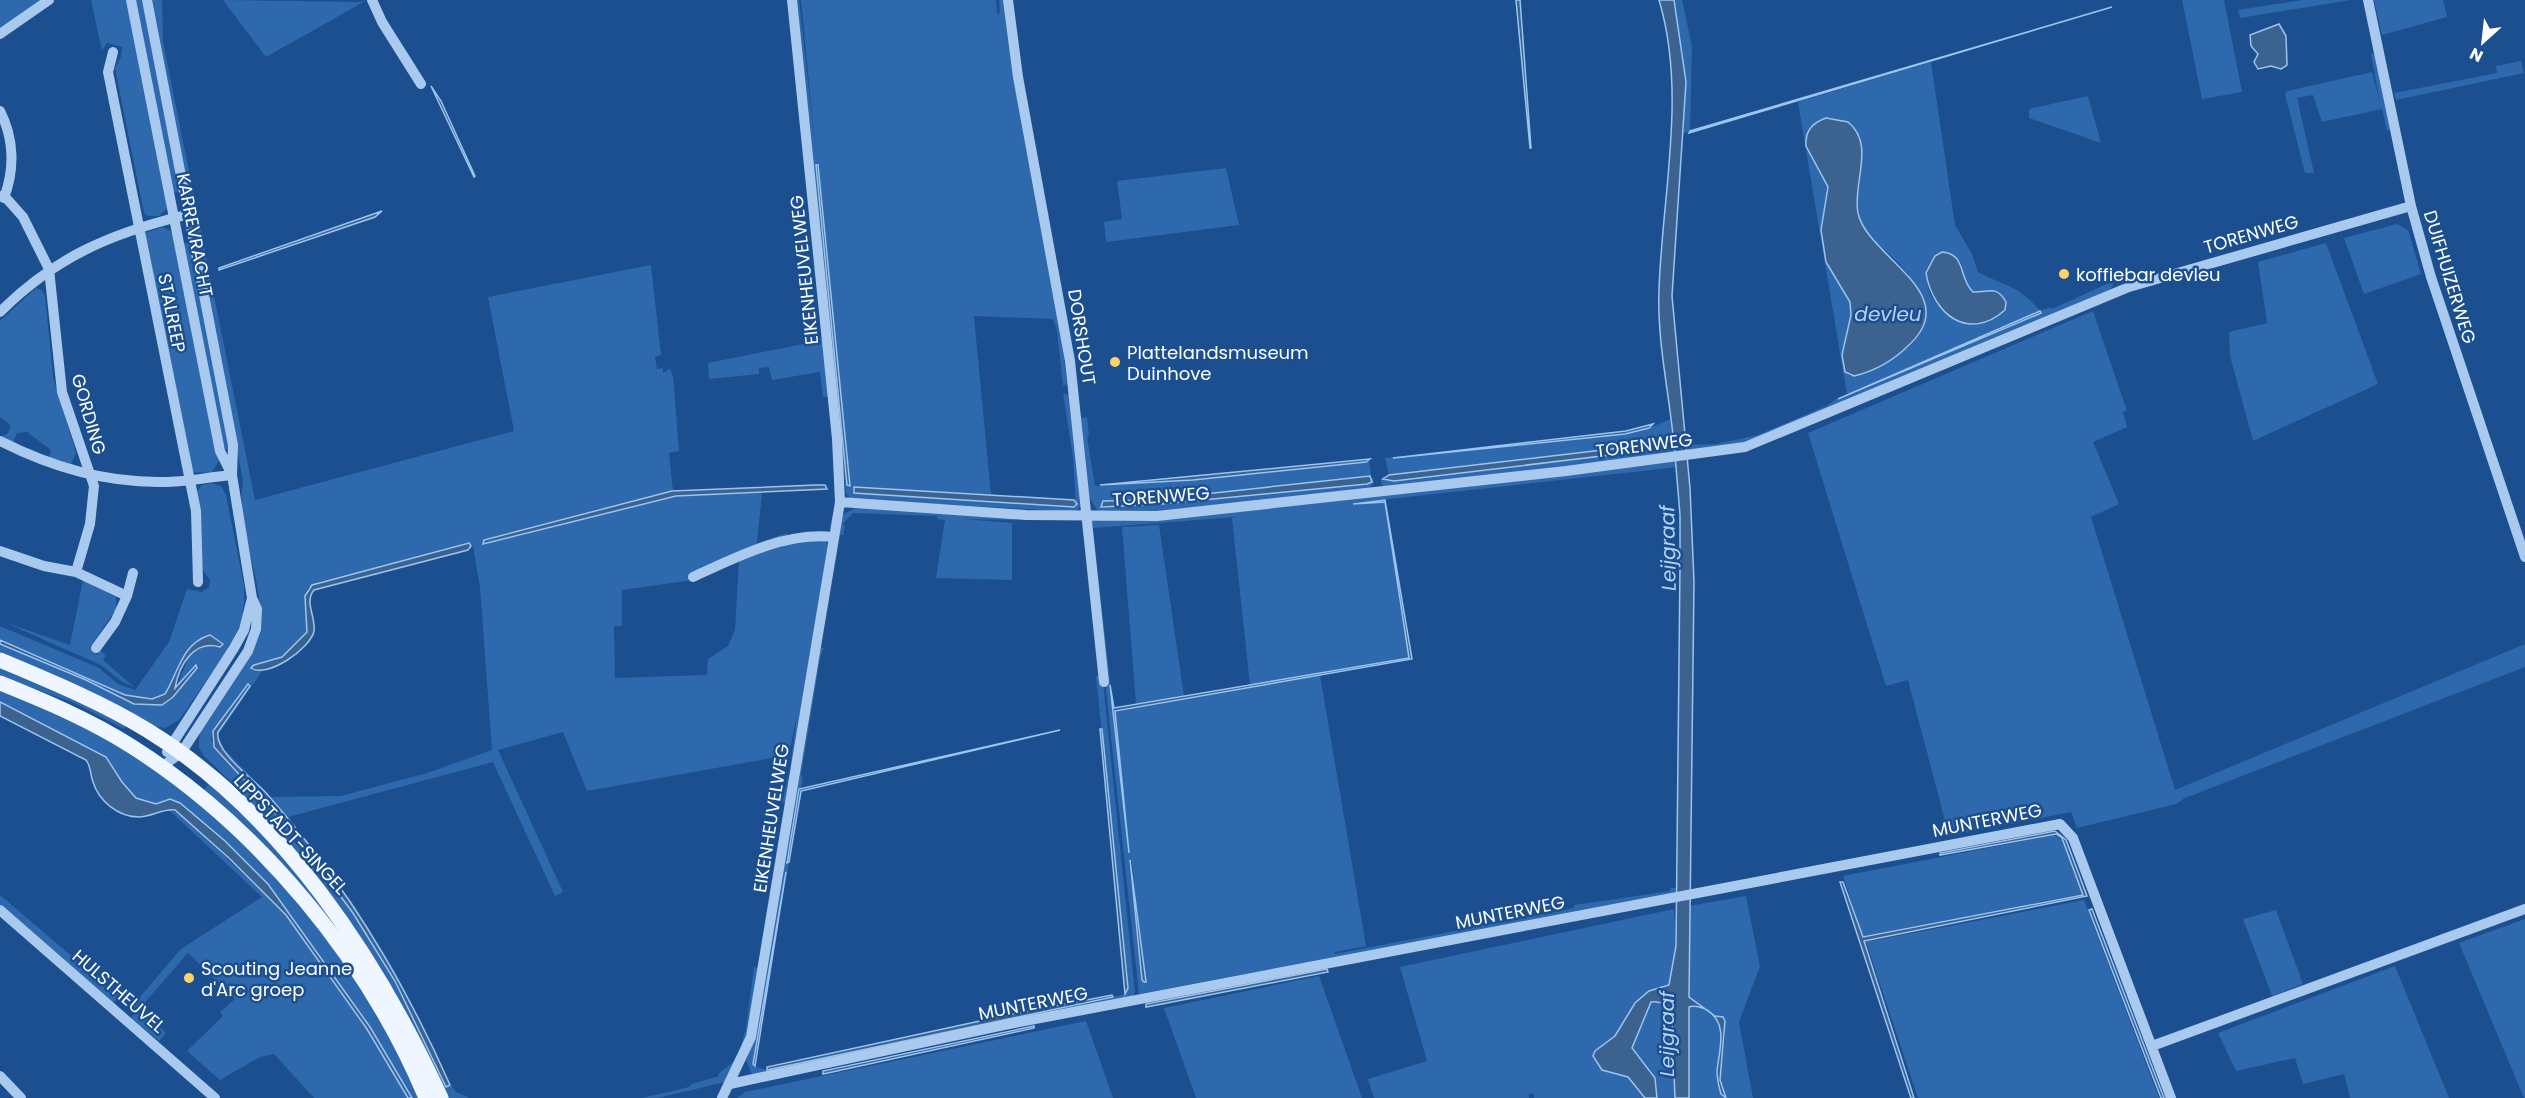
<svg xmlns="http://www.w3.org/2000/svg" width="2525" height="1098" viewBox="0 0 2525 1098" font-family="Poppins,sans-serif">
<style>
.green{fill:#2e69ad;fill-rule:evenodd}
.water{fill:#3c6290;stroke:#9cc4f0;stroke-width:1.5}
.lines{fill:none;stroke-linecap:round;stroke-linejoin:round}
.minor{stroke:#a9c9ee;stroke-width:10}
.major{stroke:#f0f6ff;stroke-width:15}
.poi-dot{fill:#ffd166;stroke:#1b4f8f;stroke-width:2}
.labels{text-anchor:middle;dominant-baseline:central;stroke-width:5;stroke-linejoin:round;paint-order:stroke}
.street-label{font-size:18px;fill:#fff;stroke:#1b4f8f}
.poi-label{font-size:18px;fill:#fff;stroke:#1b4f8f;text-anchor:start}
.water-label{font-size:20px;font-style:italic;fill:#b5d3f5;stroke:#1b4f8f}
</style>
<rect width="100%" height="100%" fill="#1b4f8f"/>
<path class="green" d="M0 0H45L0 29Z
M91 0H127L169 206 159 216H148L144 213 115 68 121 57 122 47 107 43 102 51Z
M134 0H142L179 191 173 193Z
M149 0H162L163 42 255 500 514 431 488 297 651 265 661 355 655 357 657 369 663 368V373L670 369 673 377 679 451 669 453 673 491 484 540 483 544 676 496 762 493 757 543 787 533 786 539 740 554 692 574 693 580 622 590V626H614L615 678 707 675 708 659 728 646 735 630 739 559 787 542 821 538 828 544 787 802 782 803 790 770 797 714 789 755 587 791 563 732 498 750 563 892 555 896 493 762 288 817 357 909 397 975 451 1085 456 1092 470 1098H445C387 971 307 851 204 756L199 748C196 704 254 670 259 626 265 579 235 531 243 481ZM469 544 473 546 480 587 492 750 427 773 341 796 268 797C343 884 403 979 450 1085L447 1087C429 1054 415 1017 397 984 352 901 287 812 216 750L211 739 213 731 245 686 250 685 220 728C217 733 216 737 218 743 223 754 256 787 267 793L224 749 218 735 262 671 252 670 254 665 282 657 307 632 305 604 307 589 318 582Z
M223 0 360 2 367 0 266 57Z
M796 0H799L816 155 801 0H996L997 14 1000 13 999 0H1005L1058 306 1067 384 1063 386 1057 330 1053 319 974 316 991 495 854 487 853 491 1076 507 1073 458 1063 393 1071 396 1080 507 1076 512 852 499 846 494ZM816 165H818L850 486 847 485Z
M1674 0H1682L1692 46 1690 131 1682 134 1686 82Z
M2182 0H2224L2242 92 2202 99Z
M2302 0H2351L2240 18 2238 10Z
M2374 0H2443L2447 17 2382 35Z
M2375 53 2391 129 2387 131 2382 109 2322 122 2313 95 2297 98 2314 173H2305L2285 94 2287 91 2372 72 2380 103 2371 54Z
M2521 61 2524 73 2396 100 2394 93 2497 73 2496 66Z
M1931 62 1955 225 1972 254 1978 272C2004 286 2019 285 2040 311L2050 307 2052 309 2113 281V285L2110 291 1746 443 1687 453 1686 445 1716 444 1758 435 1826 406 1838 398 1839 400 2041 313 2040 311 1847 395 1798 102ZM1811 126H1854C1872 157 1850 188 1861 220 1866 239 1881 245 1893 258 1906 271 1922 289 1925 308 1933 345 1878 367 1850 376L1845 372 1842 355 1851 315 1850 302 1826 262 1821 230 1828 187 1806 146V139ZM1949 253 1961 262C1965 292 1968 294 1998 291L2006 302 2005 310C1967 343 1911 302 1932 261Z
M2088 96 2101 143 2029 118V109Z
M1226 168 1239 225 1106 242 1104 222 1122 219 1117 181Z
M2397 224 2408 230 2421 274 2364 294 2344 238Z
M163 227 172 232 219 461 211 473 192 472 145 233Z
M189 242 230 448 223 450 182 244Z
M2326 243 2378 384 2253 441 2230 356 2229 332 2267 323 2258 262Z
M36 288 42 290 45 296 53 377 76 453 71 464 49 458 51 450 27 432 17 433 13 442 2 436 7 434 11 426 0 417V321Z
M2093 311 2127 411 2123 412 2127 427 2093 442 2119 504 2091 517 2175 790 2525 644V667L2185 798 2176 804 2077 828 2071 812 1949 836 1908 680 1886 686 1808 433Z
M818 338H823L829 395 827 397H823L820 372 772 380 769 367 759 368V374L709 379 708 363 818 341Z
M1087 417 1089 436 1087 437 1095 486 1193 480 1369 461 1371 476 1149 500 1103 501 1101 506 1162 504 1367 484 1373 477 1374 483 1368 489 1149 512 1099 513 1089 497 1081 418Z
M1671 419 1673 436 1637 446 1389 475 1385 458 1625 434 1649 428Z
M1674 443 1676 454 1386 488 1381 484V479L1384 476 1386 481 1627 453Z
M1676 460V467L1670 468 1353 503 1354 505 1384 501 1409 658 1250 685 1232 518 1236 517 1093 528 1129 853 1115 712 1320 675 1366 946 1334 952 1335 954 1574 908V905L1670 891V888H1677L1676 894 1139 994 1105 682 1091 521ZM1129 862H1132L1144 982 1142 980Z
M211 483 221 486 226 495 244 586V605L241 624 224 656 179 720 165 728 152 726 0 654V644L86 680 134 704 173 697 191 669 176 688 190 654 210 644 220 647 222 642 192 645 178 665 165 694 152 699 125 695 0 640V626L99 668 118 684 135 690 169 642 187 589 202 592 209 587 210 580 201 567V521L196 493 202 485Z
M855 508 1012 516 1015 524 1012 520 964 519 1012 523V580L936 578 945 520 937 519V516L853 513 842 525H845L843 535H840L821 647 824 648 820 658 801 776 803 777 801 788 786 861 789 862 787 873 753 1064 755 1067 768 1070 1126 994 1128 988 1096 676H1101L1103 682 1135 992 1133 996 752 1074 746 1061 754 1041 842 515Z
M1159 525 1184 696 1136 704 1122 527Z
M83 580 116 597V609L90 647 97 655 100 650 106 656 103 660 134 687 121 681 101 665 4 622 70 645Z
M0 668 76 698 127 725 124 729 74 703 0 676Z
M0 689 95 733 142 760 204 806 280 880 357 978 422 1098H412L370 1027 268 884 225 841 175 800H166L156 804 136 798 122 782 106 757 0 702Z
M209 784 252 824 327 907 373 982 203 791Z
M168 809 182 815 286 915 367 1029 408 1098H314L274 1054 260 1057 220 1080 187 1051 223 1016 220 1012 235 999 188 953 139 1009 166 1033 159 1041 131 1018 137 1011 120 997 113 1003 0 904V895L116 994 120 993 134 1004 181 949 262 897Z
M2054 835 2063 841 2082 894 1863 936 1843 876Z
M1746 896 1760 966 1739 1022 1753 1098H1726L1720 1080 1725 1038 1723 1017 1715 1016 1689 997V906Z
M2084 900 2159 1098H1918L1866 942Z
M1674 909 1676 946 1669 985 1650 991 1635 1003 1615 1036 1595 1051 1593 1056 1632 1081 1645 1098H1534V1094H1529V1098H1374L1368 1079 1427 1061 1400 967Z
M2276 910 2303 984 2272 996 2243 919Z
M2525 919V1098H2524L2459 943Z
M2395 966 2449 1098H2350L2344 1074 2303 1084 2295 1058 2236 1071 2218 1033Z
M754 967 758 968 747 1040 725 1082 658 1098H642L689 1087 692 1084 719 1076 718 1074 733 1062 740 1050 746 1028Z
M1319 976 1362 1098H1196L1164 1008Z
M1656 1001 1670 1010 1672 1020 1675 1098H1657V1086L1632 1048 1651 1002Z
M1693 1006C1746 1015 1703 1072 1724 1098H1689V1007Z
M1086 1021 1113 1098H737L745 1092Z"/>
<path class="water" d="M1516 0H1520L1531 148H1530Z
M1659 0H1674L1686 82 1672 296 1690 488 1694 582 1689 997 1715 1016 1723 1017 1725 1021 1720 1080 1726 1098 1721 1094C1719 1087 1717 1079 1717 1071 1719 1050 1729 1024 1707 1010 1701 1007 1695 1005 1689 1007V1098H1675L1672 1020C1670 1009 1663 1000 1651 1002L1632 1048 1655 1078 1657 1098H1645L1628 1077 1602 1070 1593 1056 1595 1051 1615 1036 1635 1003 1649 991 1669 985 1676 946 1680 565V515L1674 443 1627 453 1394 481 1383 479 1389 475 1637 446 1673 435C1668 388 1657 338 1659 290 1662 195 1687 93 1659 0Z
M2112 7 1689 133 1690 131Z
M2279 24 2286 36 2287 65 2281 69 2271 66 2258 69 2254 62 2258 54 2251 46 2250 35Z
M431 86 441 101 475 176 474 177Z
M1826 118 1848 122C1876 144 1852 184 1858 213 1867 257 1965 293 1909 345 1894 360 1875 371 1854 376L1845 372 1842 355 1851 315 1850 302 1826 262 1821 230 1828 187 1806 146C1805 131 1812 123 1826 118Z
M816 165H818L850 486 847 485Z
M382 211 375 217 219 270V268Z
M1942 252C1967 254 1958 278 1973 292 1988 293 1996 284 2006 302L2005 310C1969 342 1933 315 1926 273L1935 256Z
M2040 311 2041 313 1838 399Z
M1653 424 1649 428 1625 434 1393 458 1626 431Z
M1370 459 1366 462 1193 480 1100 485Z
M1370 476 1372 482 1367 484 1162 504 1101 507 1103 501 1149 500Z
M815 485H825L827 489 676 496 483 544 484 540 672 491Z
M854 487 1074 500 1077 504 1074 507 854 493Z
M1385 500 1412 659 1115 711 1129 853 1110 685 1114 708 1409 658 1385 502 1353 504Z
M469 543 471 546 468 550 314 590C304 602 316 617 314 631 311 648 267 679 251 668L254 665 282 657 307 632 305 596 312 585Z
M210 635 223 644 220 647C194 639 179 665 175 688L196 665 197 668 173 697 162 705 134 704 86 680 0 644V640L125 695 152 699 165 694C178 673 182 643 210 635Z
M248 684 250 686 218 732C214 752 255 780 267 794 342 879 404 980 450 1085L446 1087 395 981 353 913 294 834 214 747 213 731Z
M0 702 106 757 122 782 136 798 156 804 170 799 180 803 225 841 268 884 370 1027 412 1098H408L367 1029 286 915 230 859 175 810C164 808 151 817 139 817 118 817 99 801 93 782 90 774 91 766 86 760L0 716Z
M1100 729H1102L1128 988 1125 994Z
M1060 730 801 791 789 862 787 863 799 789Z
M2055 831 2066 840 2087 896 1864 941 1914 1098H1911L1840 882H1843L1863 937 2083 895 2062 838 2056 834 1940 855V853Z
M1130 860 1146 982H1144L1142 980Z
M786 872 755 1066 753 1064Z
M2092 909 2164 1098H2161L2089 910Z
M1327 969 1328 972 1146 1007V1004Z
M1112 995 1113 997 767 1070V1067L1003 1016Z
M1034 1026V1028L823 1074V1071Z"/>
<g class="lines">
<path class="minor" d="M131 0 220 451 232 475 252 598 257 609 256 629 248 651 181 753 161 767
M147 0 233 445 232 475
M372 0 382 22 421 84
M1008 0 1018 77 1070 361 1104 682
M2368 0 2411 206 2431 277 2525 557
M0 34 49 0
M113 52 108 72 196 511 198 582
M0 111C14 138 15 169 4 198
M0 196 7 199 23 217 49 269 62 392 94 486 90 524 76 572 44 566 0 551
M0 312C54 258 109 234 182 216
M0 441C51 467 104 483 163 482 186 482 209 477 232 475
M840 502 1026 515 1157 516 1566 471 1745 447 2129 287 2411 206
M76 572 127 596 115 622 96 648
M693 577C736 557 785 532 833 537
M127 596 133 573
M167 752 234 648 244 630 252 598
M0 910 215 1098
M2152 1046 2525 909
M0 1076 21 1098
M730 1084 1004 1025 2060 824 2073 838 2171 1098
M722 1098 751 1037 840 502 837 439 792 0"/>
<path class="major" d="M0 660C50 681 101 702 147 730 281 812 377 959 441 1098
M0 683C45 701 90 720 131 746 259 827 368 959 426 1098"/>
</g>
<g class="poi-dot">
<circle cx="2064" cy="274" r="6"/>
<circle cx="1115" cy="362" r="6"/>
<circle cx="189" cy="978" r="6"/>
</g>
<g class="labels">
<g class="street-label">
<text transform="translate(2251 234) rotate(-16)">TORENWEG</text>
<text transform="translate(195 235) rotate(79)">KARREVRACHT</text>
<text transform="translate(804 270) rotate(-96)">EIKENHEUVELWEG</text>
<text transform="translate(2450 277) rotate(73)">DUIFHUIZERWEG</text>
<text transform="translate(172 313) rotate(79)">STALREEP</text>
<text transform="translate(1082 337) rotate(81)">DORSHOUT</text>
<text transform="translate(89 414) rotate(74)">GORDING</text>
<text transform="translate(1644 445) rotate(-7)">TORENWEG</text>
<text transform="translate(1161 496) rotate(-4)">TORENWEG</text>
<text transform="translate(771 818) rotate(-81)">EIKENHEUVELWEG</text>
<text transform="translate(1987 820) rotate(-11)">MUNTERWEG</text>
<text transform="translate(291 834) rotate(47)">LIPPSTADT-SINGEL</text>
<text transform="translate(1510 912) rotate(-11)">MUNTERWEG</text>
<text transform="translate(119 991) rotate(41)">HULSTHEUVEL</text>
<text transform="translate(1033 1003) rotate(-11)">MUNTERWEG</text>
</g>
<g class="poi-label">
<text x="2076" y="274">koffiebar devleu</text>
<text x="1127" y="352">Plattelandsmuseum<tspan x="1127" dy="21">Duinhove</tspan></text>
<text x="201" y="968">Scouting Jeanne<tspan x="201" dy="21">d'Arc groep</tspan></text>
</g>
<g class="water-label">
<text x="1888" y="314">devleu</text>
<text transform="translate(1668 548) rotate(-91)">Leijgraaf</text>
<text transform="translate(1667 1034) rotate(-90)">Leijgraaf</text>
</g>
</g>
<g transform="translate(2483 42) rotate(207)" stroke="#1b4f8f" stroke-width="4.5" paint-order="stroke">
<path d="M0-4.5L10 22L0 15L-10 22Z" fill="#ffffff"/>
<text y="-9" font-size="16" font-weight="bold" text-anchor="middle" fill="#ffffff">N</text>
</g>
</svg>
